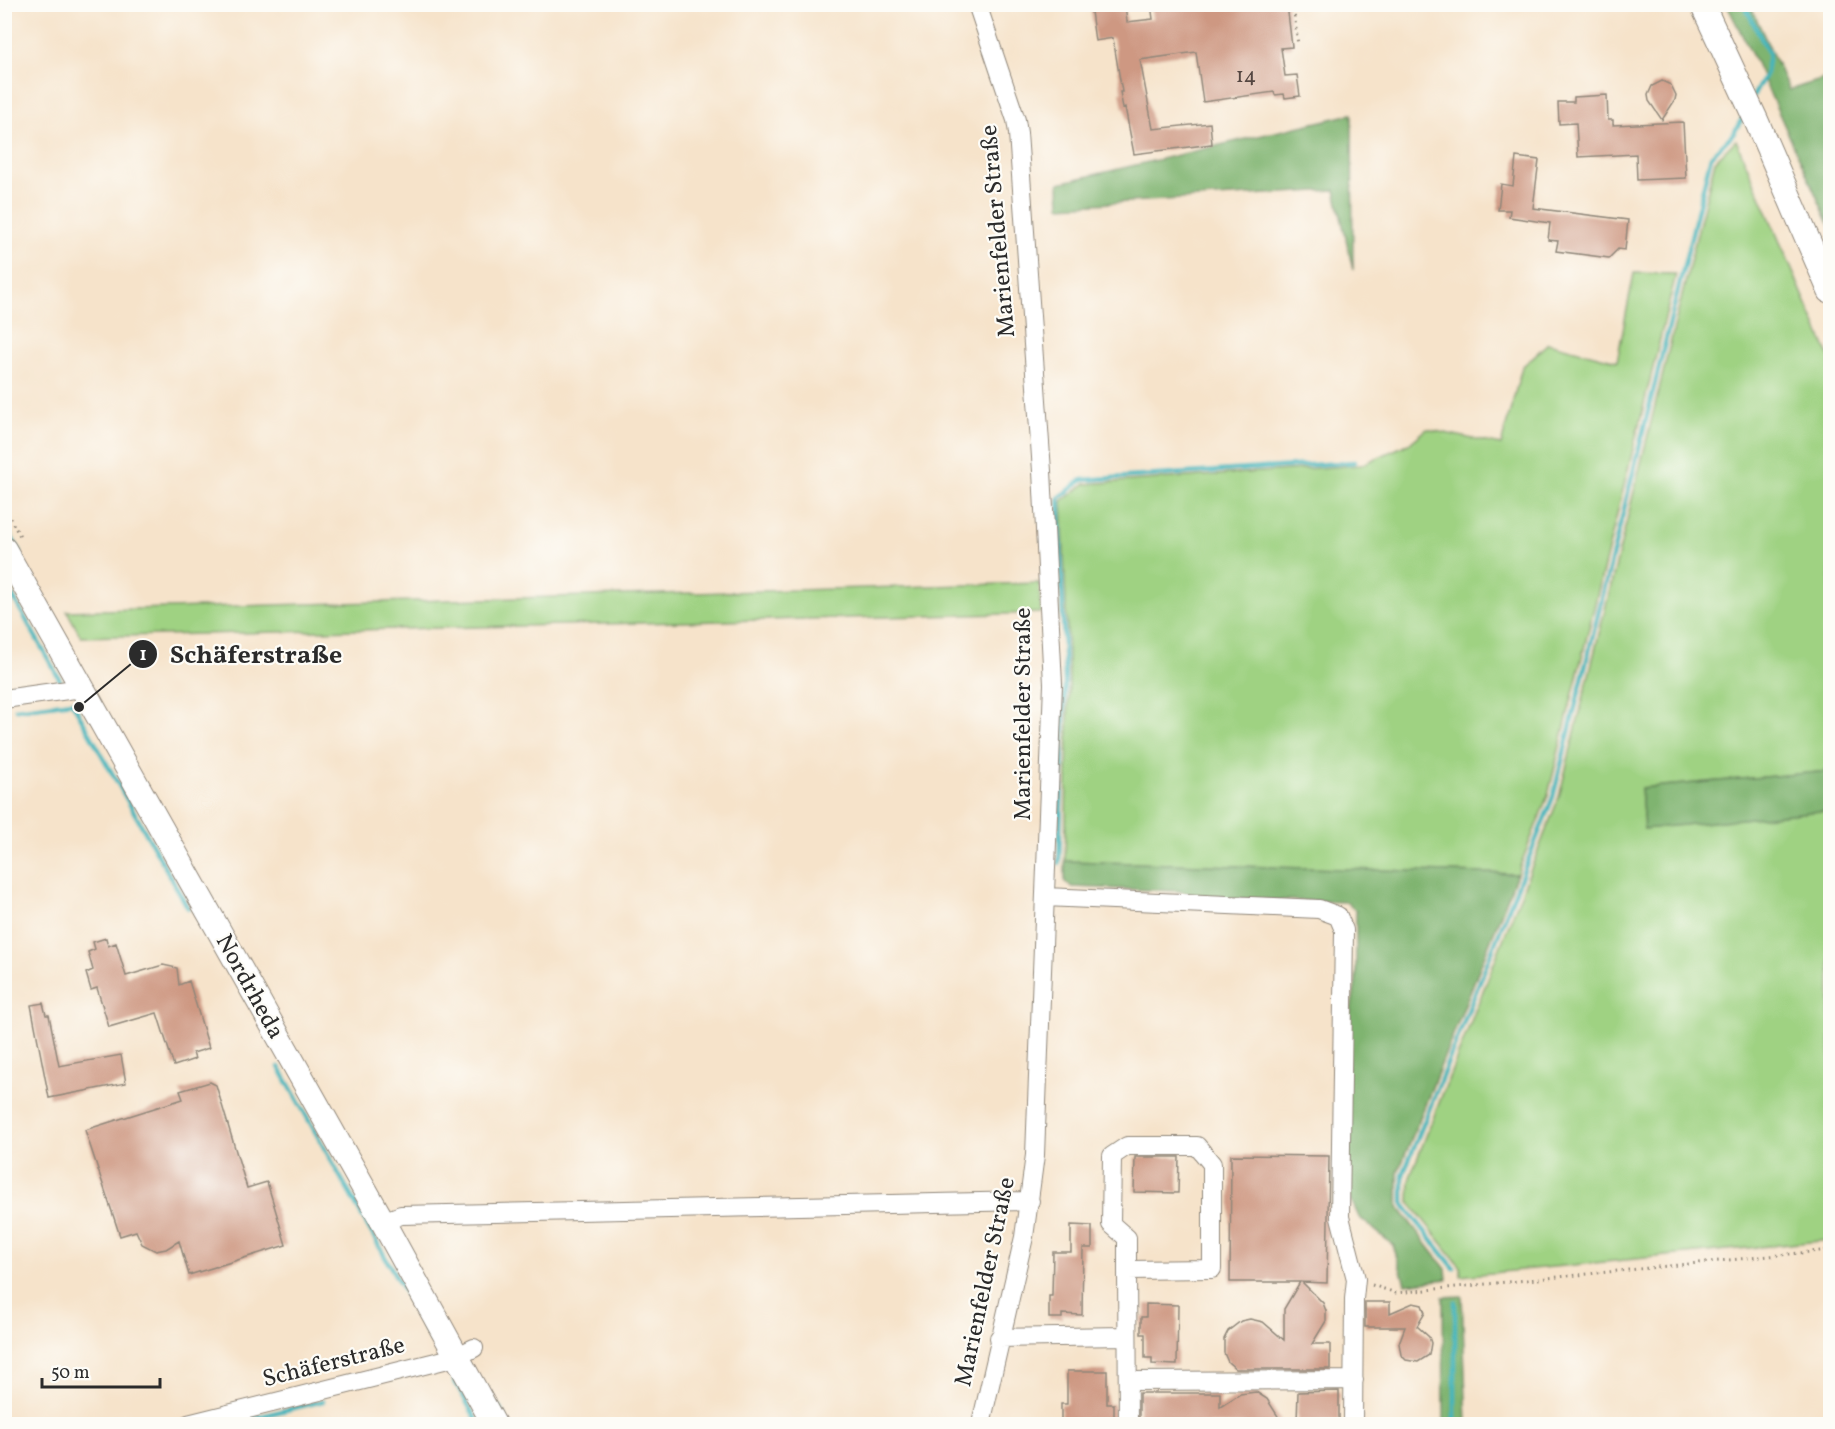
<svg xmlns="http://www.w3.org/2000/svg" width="1835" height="1429" viewBox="0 0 1835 1429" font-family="Vollkorn,serif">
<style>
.green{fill:#9fd282;stroke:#657e56;stroke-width:1.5}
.forest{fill:#7fb470;stroke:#55704e;stroke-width:1.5}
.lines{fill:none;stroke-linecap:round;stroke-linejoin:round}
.stream{stroke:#45b5bc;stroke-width:4.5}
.building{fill:#ce9882}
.minor-casing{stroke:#90877a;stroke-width:20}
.major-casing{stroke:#90877a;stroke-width:26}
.path{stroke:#90877a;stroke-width:3;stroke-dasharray:1.5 4.5;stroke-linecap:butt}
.minor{stroke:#fff;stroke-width:18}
.major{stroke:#fff;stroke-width:24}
.labels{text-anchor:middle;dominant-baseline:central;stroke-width:4.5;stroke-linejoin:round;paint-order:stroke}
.number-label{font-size:21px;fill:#544641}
.street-label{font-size:24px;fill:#2b2b2b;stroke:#fdfcf7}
.leader{fill:none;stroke:#2b2b2b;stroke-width:2}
.callout-dot{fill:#2b2b2b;stroke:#fdfcf7;stroke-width:2}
.mark-label{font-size:18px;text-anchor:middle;font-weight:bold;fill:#fff}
.callout-label{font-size:26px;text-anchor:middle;font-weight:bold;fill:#2b2b2b;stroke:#fdfcf7;stroke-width:4.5;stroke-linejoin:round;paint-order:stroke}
</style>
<rect width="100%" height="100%" fill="#fdfcf7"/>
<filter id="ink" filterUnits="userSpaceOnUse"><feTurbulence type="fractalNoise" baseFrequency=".0167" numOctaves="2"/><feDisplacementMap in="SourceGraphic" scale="12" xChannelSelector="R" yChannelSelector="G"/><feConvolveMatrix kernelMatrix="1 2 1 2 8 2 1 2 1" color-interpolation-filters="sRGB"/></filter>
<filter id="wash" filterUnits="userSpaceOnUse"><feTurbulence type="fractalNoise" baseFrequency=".008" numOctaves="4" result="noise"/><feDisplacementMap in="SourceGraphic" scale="24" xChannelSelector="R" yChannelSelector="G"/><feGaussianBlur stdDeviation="1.35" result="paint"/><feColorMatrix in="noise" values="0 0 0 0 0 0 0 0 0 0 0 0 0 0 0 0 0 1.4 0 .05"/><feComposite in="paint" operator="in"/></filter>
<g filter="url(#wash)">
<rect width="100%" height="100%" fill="#f6e3ca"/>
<path class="green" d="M1736 140 1830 358V771L1641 788 1644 829 1830 810V1240L1461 1276V1267L1409 1202 1410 1177 1559 797 1715 161Z
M1634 273 1676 274 1548 795 1517 874 1065 861 1069 683 1062 501 1085 484 1361 465 1410 443 1427 429 1501 445 1522 367 1548 343 1617 361Z
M1039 583 1041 613 81 637 67 611Z"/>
<path class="forest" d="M1727 5H1750L1789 90 1830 77V226L1756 63Z
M1352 114 1353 270 1335 190 1060 206 1059 183Z
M1830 771V810L1644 829 1641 788Z
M1065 861 1517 874 1398 1173V1207L1446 1269 1447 1279 1405 1284 1393 1245 1359 1217 1346 1189 1349 1022 1356 982V911L1346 902 1211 898 1178 891 1072 887 1065 882Z
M1462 1296 1467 1424H1444L1443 1297Z"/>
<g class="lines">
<path class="stream" d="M1744 4 1769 54 1766 73 1754 95
M4 525 20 552
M4 581 60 680
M16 709 72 702 188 908
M1059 863 1065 682 1059 498 1082 480 1355 462
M279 1067 432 1341
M1454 1268 1403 1204V1175L1553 797 1711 156 1734 133 1745 113
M454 1380 479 1424
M498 1406 508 1424
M228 1424 323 1401
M1455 1424V1302"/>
</g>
<g id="blocks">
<path class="building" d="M1090 4H1125L1127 22 1153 19 1151 4H1287L1292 47 1281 48 1285 76 1297 75 1300 96 1285 98 1284 94 1275 95 1274 92 1203 102 1196 52 1140 60 1153 129 1210 123 1212 144 1134 154 1125 107 1123 108 1120 92H1122L1113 38 1095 41Z
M1662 81 1671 85 1676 95 1675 100 1662 120 1649 101 1648 95 1652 86Z
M1607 95 1608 120H1613V125L1683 122 1686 178 1637 180 1636 154 1578 157 1576 123 1559 124 1558 102H1574V97Z
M1516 157 1539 160 1533 208 1628 220 1625 250 1618 249 1609 258 1556 251 1558 241 1548 240 1550 223 1509 217 1510 210H1498L1501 184 1513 186Z
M106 938 108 946 116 943 126 976 163 965 177 968 179 985 189 981 209 1048 193 1053 195 1059 174 1066 157 1013 109 1027 97 988 91 990 86 973 93 970 88 952 95 949 93 942Z
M43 1003 46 1015H49L59 1066 121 1055 126 1083 49 1098 31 1005Z
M210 1082 216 1085 247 1188 267 1182 286 1245 189 1275 179 1241 166 1249 156 1251 142 1244 136 1231 120 1236 85 1130 183 1099 180 1091Z
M1231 1155 1329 1156 1327 1283 1302 1282 1323 1303 1326 1311V1321L1312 1344H1330V1369H1236L1228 1362 1224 1353V1339L1228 1331 1241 1321 1250 1319 1263 1322 1284 1340V1309L1300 1282H1230Z
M1135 1157H1179L1178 1193 1134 1192Z
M1071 1225 1092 1226V1248H1083L1082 1315 1062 1314V1318H1049V1296H1052L1053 1252H1071Z
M1365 1302H1390V1313L1413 1303 1422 1305 1425 1313 1417 1326 1429 1337 1431 1343 1429 1355 1418 1362 1406 1360 1401 1355 1399 1343 1405 1327H1365Z
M1146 1304 1178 1305 1177 1365 1152 1364V1358H1145V1334H1141V1317H1146Z
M1067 1371H1107V1404H1114V1420H1061V1404H1067Z
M1339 1391V1422L1297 1421 1298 1392Z
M1256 1392 1267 1399 1281 1421H1273L1272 1425 1139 1423V1393H1220V1407L1240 1394Z"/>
</g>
</g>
<g filter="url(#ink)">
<use href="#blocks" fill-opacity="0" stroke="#90877a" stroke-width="1.5"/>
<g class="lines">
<defs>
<path id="minor" d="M977 4 1016 120 1018 133 1042 471 1053 684 1035 1155 1024 1237 981 1424
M4 699 82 688
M1045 897 1319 909 1338 916 1344 930 1340 1217 1356 1279 1354 1299 1353 1424
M383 1222 401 1215 1030 1201
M1127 1270V1238L1111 1224 1112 1156 1127 1146H1197L1212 1164V1269L1127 1270 1128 1424
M999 1338 1126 1336
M1128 1381 1354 1380
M188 1424 456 1357 474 1348"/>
<path id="major" d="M1702 4 1756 120 1830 291
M4 549 383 1222 494 1424"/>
</defs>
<use href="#minor" class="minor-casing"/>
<use href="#major" class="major-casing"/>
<path class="path" d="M1293 4 1298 45
M4 508 20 536
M1372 1285 1396 1293 1830 1250"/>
<use href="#minor" class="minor"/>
<use href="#major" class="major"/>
</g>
</g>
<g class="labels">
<g class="number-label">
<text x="1246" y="76">14</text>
</g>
<g class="street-label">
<text transform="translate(999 231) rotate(-95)">Marienfelder Straße</text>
<text transform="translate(1024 714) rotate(-90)">Marienfelder Straße</text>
<text transform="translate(249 987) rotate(61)">Nordrheda</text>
<text transform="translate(986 1282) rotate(-78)">Marienfelder Straße</text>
<text transform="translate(334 1363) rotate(-14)">Schäferstraße</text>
</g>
</g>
<path class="leader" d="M79 707L143 654"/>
<g class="callout-dot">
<circle cx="79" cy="707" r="6"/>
<circle cx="143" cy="654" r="15"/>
</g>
<g class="mark-label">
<text x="143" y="660">1</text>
</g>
<g class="callout-label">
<text x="256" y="663">Schäferstraße</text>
</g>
<rect width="1835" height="1429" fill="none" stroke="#fdfcf7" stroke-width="24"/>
<path d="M42 1378v9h118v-9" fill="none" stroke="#2b2b2b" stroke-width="3"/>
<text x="51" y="1378" font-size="18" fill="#2b2b2b" stroke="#fdfcf7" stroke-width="4.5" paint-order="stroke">50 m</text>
</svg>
